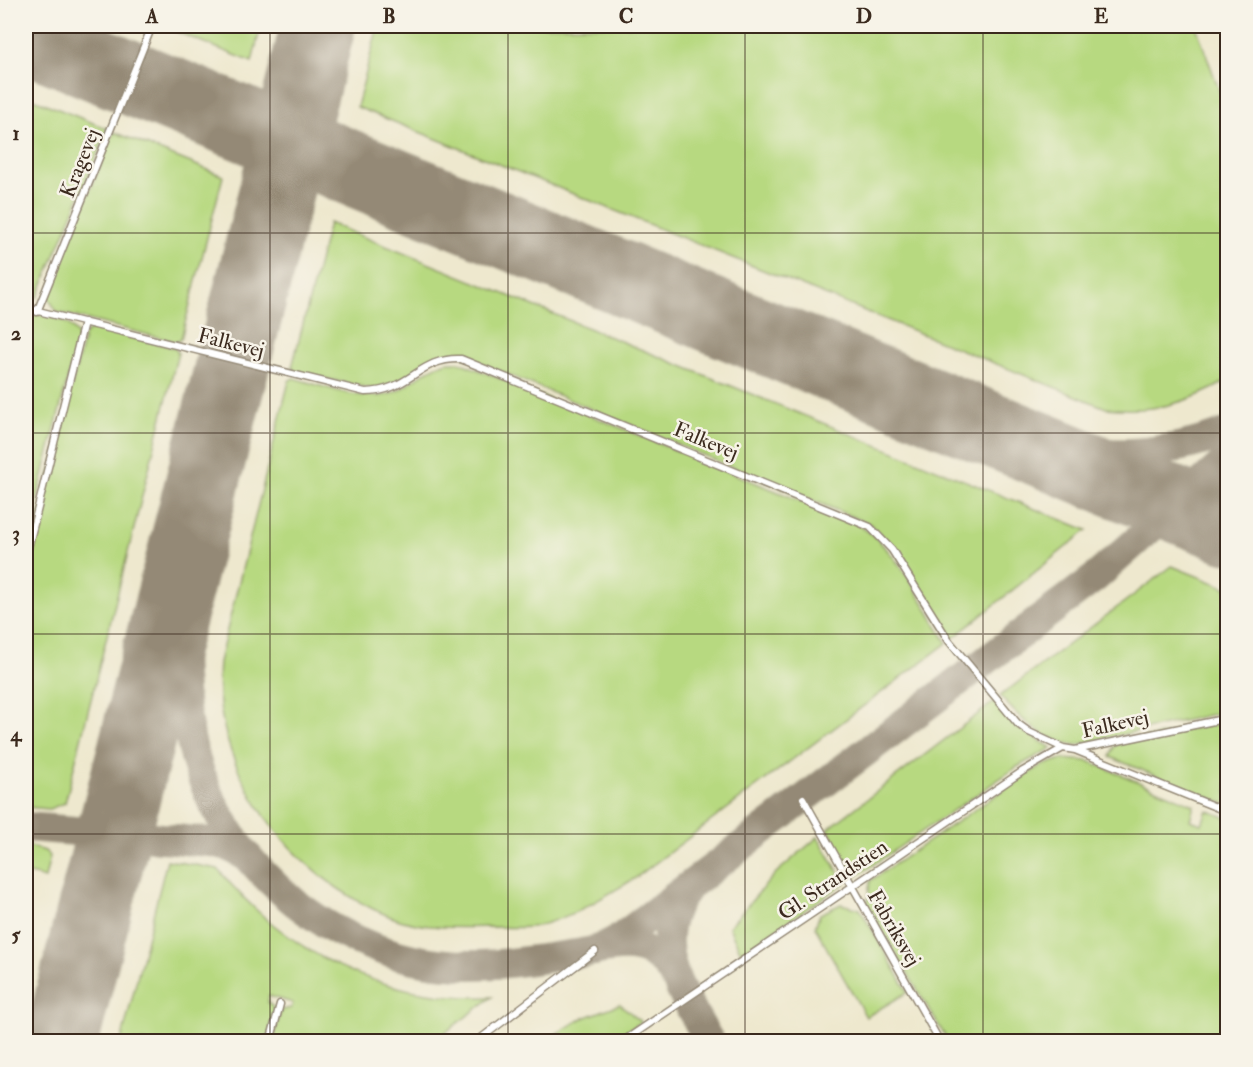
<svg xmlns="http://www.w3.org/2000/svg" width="1253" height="1067" viewBox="0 0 1253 1067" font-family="'IM FELL Double Pica',serif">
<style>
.green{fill:#b7d980;stroke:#79824f;stroke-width:1.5}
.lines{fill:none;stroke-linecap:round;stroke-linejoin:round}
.taxiway{stroke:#948976;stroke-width:30}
.runway{stroke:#948976;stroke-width:75}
.lane-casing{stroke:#948976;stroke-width:9}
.lane{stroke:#fff;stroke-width:6}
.grid{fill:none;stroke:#3b2a1e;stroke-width:1.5;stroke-opacity:0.55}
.labels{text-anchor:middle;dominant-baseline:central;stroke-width:5;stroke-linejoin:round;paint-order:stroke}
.street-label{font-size:21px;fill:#3b2a1e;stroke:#f7f3e8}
.neatline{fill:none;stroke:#3b2a1e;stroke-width:2}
.grid-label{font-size:20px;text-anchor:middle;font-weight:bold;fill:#3b2a1e}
</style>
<rect width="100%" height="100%" fill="#f7f3e8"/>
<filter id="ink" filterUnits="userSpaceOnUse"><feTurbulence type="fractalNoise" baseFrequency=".0167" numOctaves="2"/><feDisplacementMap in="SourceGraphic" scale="12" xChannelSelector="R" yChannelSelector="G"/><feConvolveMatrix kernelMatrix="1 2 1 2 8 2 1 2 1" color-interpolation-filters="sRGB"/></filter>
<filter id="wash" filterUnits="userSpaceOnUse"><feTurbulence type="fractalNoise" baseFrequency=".008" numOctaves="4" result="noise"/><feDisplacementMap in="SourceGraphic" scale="24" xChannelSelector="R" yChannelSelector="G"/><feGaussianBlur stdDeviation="1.35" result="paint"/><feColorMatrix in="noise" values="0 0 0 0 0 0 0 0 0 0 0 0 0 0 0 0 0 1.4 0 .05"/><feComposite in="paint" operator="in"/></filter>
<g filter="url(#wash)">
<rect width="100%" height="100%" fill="#eee8ce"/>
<path class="green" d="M162 26H261L252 62Z
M378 26H1196L1227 112V381C1186 404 1153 413 1106 408L357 107Z
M26 96 108 129 38 296 28 305Z
M114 132 223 176 181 339 177 342 57 312 47 296Z
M329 223 1087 530 951 640 896 551 870 524 485 365 460 355 437 357 397 382 373 389 296 372 292 367Z
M26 311C43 316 72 317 78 337L26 543Z
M95 328 175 348 178 353 65 803 49 809 26 807V569L85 333Z
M448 362H459L857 524C899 549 921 602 947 643L634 879C603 897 572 918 536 926 522 929 505 927 490 927 457 928 422 929 391 917 291 877 210 771 219 662L289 381 293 378C323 385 370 407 399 390 416 380 428 367 448 362Z
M1172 566 1227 588V711L1076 745C1042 740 1022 721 1000 696Z
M995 701 1016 727 1052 748 1017 767 854 878 828 829Z
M1227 722V805L1110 757 1114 747 1119 743Z
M1062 759 1088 761 1194 805 1190 820 1202 824 1207 810 1227 818V1041H948L867 906 870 881 1023 777 1041 766Z
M818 837 845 883 741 953 729 927 776 873Z
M26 845 45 851 50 856 45 878 26 873Z
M167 860 218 869C288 955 381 1000 492 997L434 1041H273L281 1010 291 1008 293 1003 269 996 268 1003 276 1009 267 1041 121 1042Z
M841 904 860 909 908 992 866 1017 815 927 820 914Z
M620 1004 641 1022 611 1041H544L581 1019Z"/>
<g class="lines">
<path class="taxiway" d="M1023 442C1092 458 1160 459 1228 432
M186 552C181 619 176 685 193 750 225 872 343 965 470 965 508 965 545 958 582 953 599 950 620 944 636 948 654 951 665 962 674 977
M26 827 211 842 228 846 249 858
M686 890C645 944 682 993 710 1042
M595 951 619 939 1096 577 1228 459"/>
<path class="runway" d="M26 35 1228 526
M61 1042 318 26"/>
</g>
</g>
<g filter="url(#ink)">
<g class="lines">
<defs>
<path id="lane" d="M26 308 365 392C410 392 418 357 461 359L870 527 892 550 949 641 1018 724 1029 732 1063 748 1075 750 1228 718
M37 312 152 26
M26 556 84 322
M1075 750 1228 812
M803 798 940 1042
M270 1042 280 1004
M476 1042 595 951
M622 1042 1023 771 1063 748"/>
</defs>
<use href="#lane" class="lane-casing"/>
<use href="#lane" class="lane"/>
</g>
</g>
<path class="grid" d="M270 26V1042M508 26V1042M745 26V1042M983 26V1042M26 233H1228M26 433H1228M26 634H1228M26 834H1228"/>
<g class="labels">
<g class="street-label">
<text transform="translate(80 163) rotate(-68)">Kragevej</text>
<text transform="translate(231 343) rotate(14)">Falkevej</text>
<text transform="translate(706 441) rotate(22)">Falkevej</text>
<text transform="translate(1115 724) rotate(-13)">Falkevej</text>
<text transform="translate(833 880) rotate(-34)">Gl. Strandstien</text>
<text transform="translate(894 928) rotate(60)">Fabriksvej</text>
</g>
</g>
<rect width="1253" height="1067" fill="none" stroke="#f7f3e8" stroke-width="66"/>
<rect x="33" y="33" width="1187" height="1001" class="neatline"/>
<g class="grid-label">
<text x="152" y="23">A</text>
<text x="389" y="23">B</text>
<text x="626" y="23">C</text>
<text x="864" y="23">D</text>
<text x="1101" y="23">E</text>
<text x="16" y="140">1</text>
<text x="16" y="340">2</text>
<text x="16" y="540">3</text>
<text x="16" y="741">4</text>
<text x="16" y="941">5</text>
</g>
</svg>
